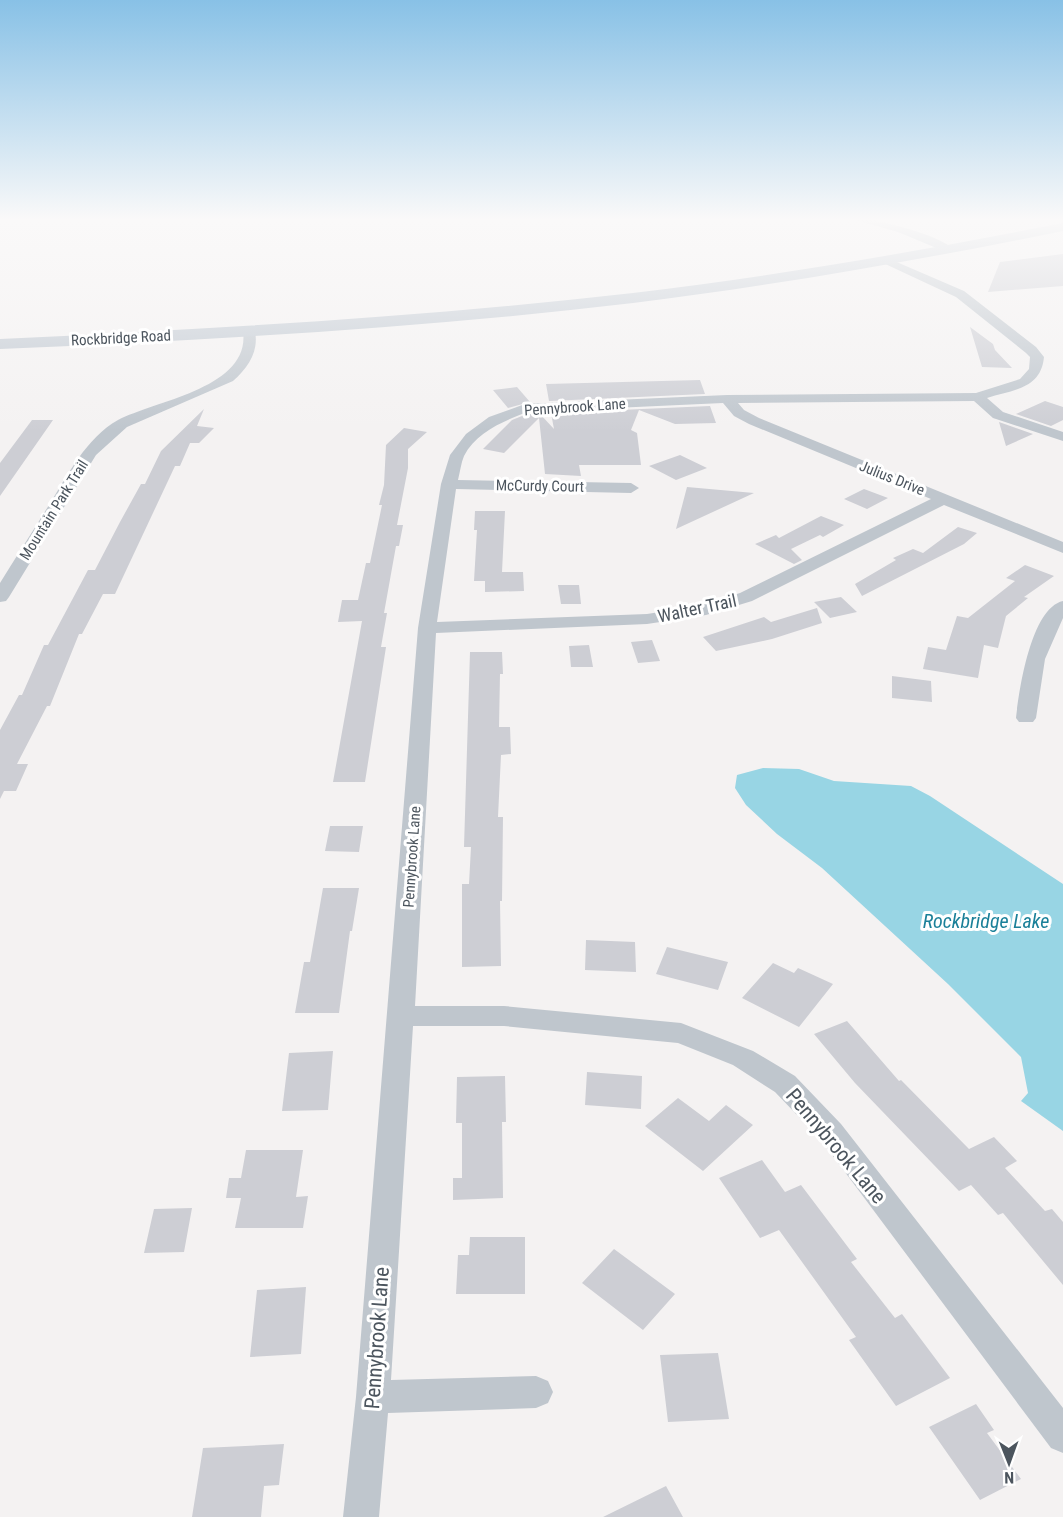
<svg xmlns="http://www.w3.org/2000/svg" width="1063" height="1517" viewBox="0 0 1063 1517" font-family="'Roboto Condensed',sans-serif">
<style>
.water{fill:#98d5e4}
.building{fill:#cdced4}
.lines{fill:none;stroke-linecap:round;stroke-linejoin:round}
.minor{fill:#bfc6cd;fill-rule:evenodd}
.secondary{fill:#c0c8d1;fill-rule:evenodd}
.labels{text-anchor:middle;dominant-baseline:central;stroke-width:6;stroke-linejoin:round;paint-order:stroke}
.far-street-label{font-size:15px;fill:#4c555e;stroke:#fff}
.street-label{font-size:18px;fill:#4c555e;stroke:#fff}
.water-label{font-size:20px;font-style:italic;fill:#1b8099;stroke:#fff}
.near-street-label{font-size:21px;fill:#4c555e;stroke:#fff}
</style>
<rect width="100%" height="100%" fill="#f4f2f2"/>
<path class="water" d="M763 768 799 769 834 781 911 786 930 796 1063 884V1131L1021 1101 1028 1093 1021 1057 948 984 822 868 777 834 746 805 735 788 737 775Z"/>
<path class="building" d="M1063 254V286L988 292 1000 262Z
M970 327 993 344 995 350 1012 368 982 367Z
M700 380 705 394 549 401 546 384Z
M517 387 530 402 508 408 493 390Z
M1045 401 1063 407V420L1051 426 1016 414Z
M710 406 716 423 675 424 639 410 631 430 637 433 641 465H579L581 476 545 474 539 418 504 453 483 449 512 420 527 414H540L554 429 551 413Z
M204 409 197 426 214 428 199 443H190L180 466H175L115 594H103L82 634H79L50 706H47L17 764H28L16 791H4L0 799V730L19 695H22L44 645H48L88 570H95L120 522 141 484H145L161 451Z
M32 420H53L0 496V463Z
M999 422 1033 434 1006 446Z
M404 428 427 432 408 449V468L397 525H403L399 546H396L384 613H387L381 647H386L365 782H333L362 621 338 622 342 600H358L366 563H370L382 505H379L384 485 386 445Z
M680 455 707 468 676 480 649 466Z
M687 487 754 493 676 529Z
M864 489 888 498 867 509 844 499Z
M475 511H505L502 572H523L524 591 485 592V581H474L477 530H474Z
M821 516 844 525 823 537 820 535 791 549 802 560 794 564 755 544 776 535 779 538Z
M958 527 977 533 964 544 862 596 855 584 896 560 893 558 913 549 923 553Z
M1025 565 1054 576 1024 597 1028 598 1006 616 998 648 984 645 978 678 923 669 928 647 946 650 957 616 968 618 1015 581 1006 578Z
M558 585H579L581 604H561Z
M841 597 857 612 830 618 814 602Z
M817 608 822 623 772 639 716 651 703 637 764 617 771 622Z
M652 640 660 661 638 663 631 642Z
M589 645 593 667H571L569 646Z
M470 652H502L503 674H500L499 727H510L511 754 501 755 498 817H503L502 901H500L501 966 462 967V884H469L471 847H464Z
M892 676 931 681 932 702 892 698Z
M330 826H363L359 852 325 851Z
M323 888H359L352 931H350L339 1013H295L304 962H310Z
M586 940 635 942 636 972 585 970Z
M667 947 728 962 718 990 656 974Z
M773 963 794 973 798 968 833 984 799 1027 742 998Z
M847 1021 899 1081 901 1080 969 1149 994 1137 1017 1161 1005 1168 1045 1211 1052 1209 1063 1222V1285L1003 1213 998 1215 971 1185 959 1191 855 1083 814 1034Z
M333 1051 328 1110 282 1111 289 1053Z
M587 1072 642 1076 641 1109 585 1105Z
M505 1076 506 1122H502L503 1198 453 1200V1178H462V1123H456L457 1077Z
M678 1098 709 1121 726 1105 753 1125 703 1171 645 1126Z
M246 1150H303L296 1197 308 1196 303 1228H235L241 1198H226L229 1178H241Z
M762 1160 785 1192 801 1185 857 1259 851 1262 895 1318 902 1314 950 1378 896 1406 849 1340 856 1337 779 1230 760 1238 719 1178Z
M192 1208 184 1252 144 1253 154 1209Z
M470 1237H525V1294H456L458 1255H469Z
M614 1249 675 1294 643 1330 582 1283Z
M306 1287 301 1354 250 1357 257 1290Z
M718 1353 729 1419 668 1422 660 1355Z
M976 1404 994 1430 987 1433 1021 1479 980 1500 929 1427Z
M284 1444 279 1485 264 1486 261 1517H192L203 1448Z
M666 1486 683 1517H603Z"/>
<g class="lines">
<path class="minor" d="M848 218C874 218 936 233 955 250L954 252H946L898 232Z
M885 257 964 291 1036 347 1044 357C1041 389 1013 390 987 398L1003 412 1063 432V441L993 418 974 401 738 403 744 410 759 418 1063 542V553L944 505 752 601 706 615 647 624 436 633 415 1006H504L681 1023 753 1051 795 1076 841 1124 1063 1408V1453L1051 1448 821 1140 775 1092 733 1065 678 1043 504 1026H413L391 1380 536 1376 548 1381 553 1392 548 1403 536 1408 388 1413 379 1517H343L356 1397 418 628 441 484 450 455 466 434 489 417 525 404 727 395 976 393 1020 379 1029 369 1030 357 1026 353 956 297 881 262V258ZM723 403 734 416 749 424 931 499 740 593 698 606 647 614 437 622 456 489 631 493 639 488 631 483 458 480C460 472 461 463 464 456 476 432 504 421 527 412Z
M249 327 255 331C259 352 248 368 233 381L127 427 96 455 9 597 6 601 0 602V583C16 557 33 531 49 505 68 475 86 438 118 420 156 400 251 388 243 331Z
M1063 601V618L1045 659 1036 718 1033 722H1019L1016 718C1019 690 1031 608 1063 601Z"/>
<path class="secondary" d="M1063 223V231C920 260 778 285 633 303 423 328 211 340 0 349V339C211 329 423 317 633 293 777 276 920 251 1063 223Z"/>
</g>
<linearGradient id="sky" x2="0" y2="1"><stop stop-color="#88c1e6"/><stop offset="0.51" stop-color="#faf9f9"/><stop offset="1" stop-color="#faf9f9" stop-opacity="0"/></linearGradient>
<rect width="1063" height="431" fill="url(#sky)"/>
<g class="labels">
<g class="far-street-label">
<text transform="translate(121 338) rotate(-3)">Rockbridge Road</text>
<text transform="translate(575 407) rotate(-4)">Pennybrook Lane</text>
<text transform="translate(892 478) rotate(22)">Julius Drive</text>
<text transform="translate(540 486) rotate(1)">McCurdy Court</text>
<text transform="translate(54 510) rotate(-58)">Mountain Park Trail</text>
<text transform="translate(412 857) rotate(-86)">Pennybrook Lane</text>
</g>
<g class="street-label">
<text transform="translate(697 608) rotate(-12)">Walter Trail</text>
</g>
<g class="water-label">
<text x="986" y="921">Rockbridge Lake</text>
</g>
<g class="near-street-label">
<text transform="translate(836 1146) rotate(50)">Pennybrook Lane</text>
<text transform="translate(377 1338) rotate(-86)">Pennybrook Lane</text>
</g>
</g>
<g transform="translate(1009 1463) rotate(179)" stroke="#ffffff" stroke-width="4.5" paint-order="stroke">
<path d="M0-4.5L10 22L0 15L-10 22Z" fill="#4c555e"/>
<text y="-9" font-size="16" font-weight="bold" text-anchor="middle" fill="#4c555e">N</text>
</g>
</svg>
